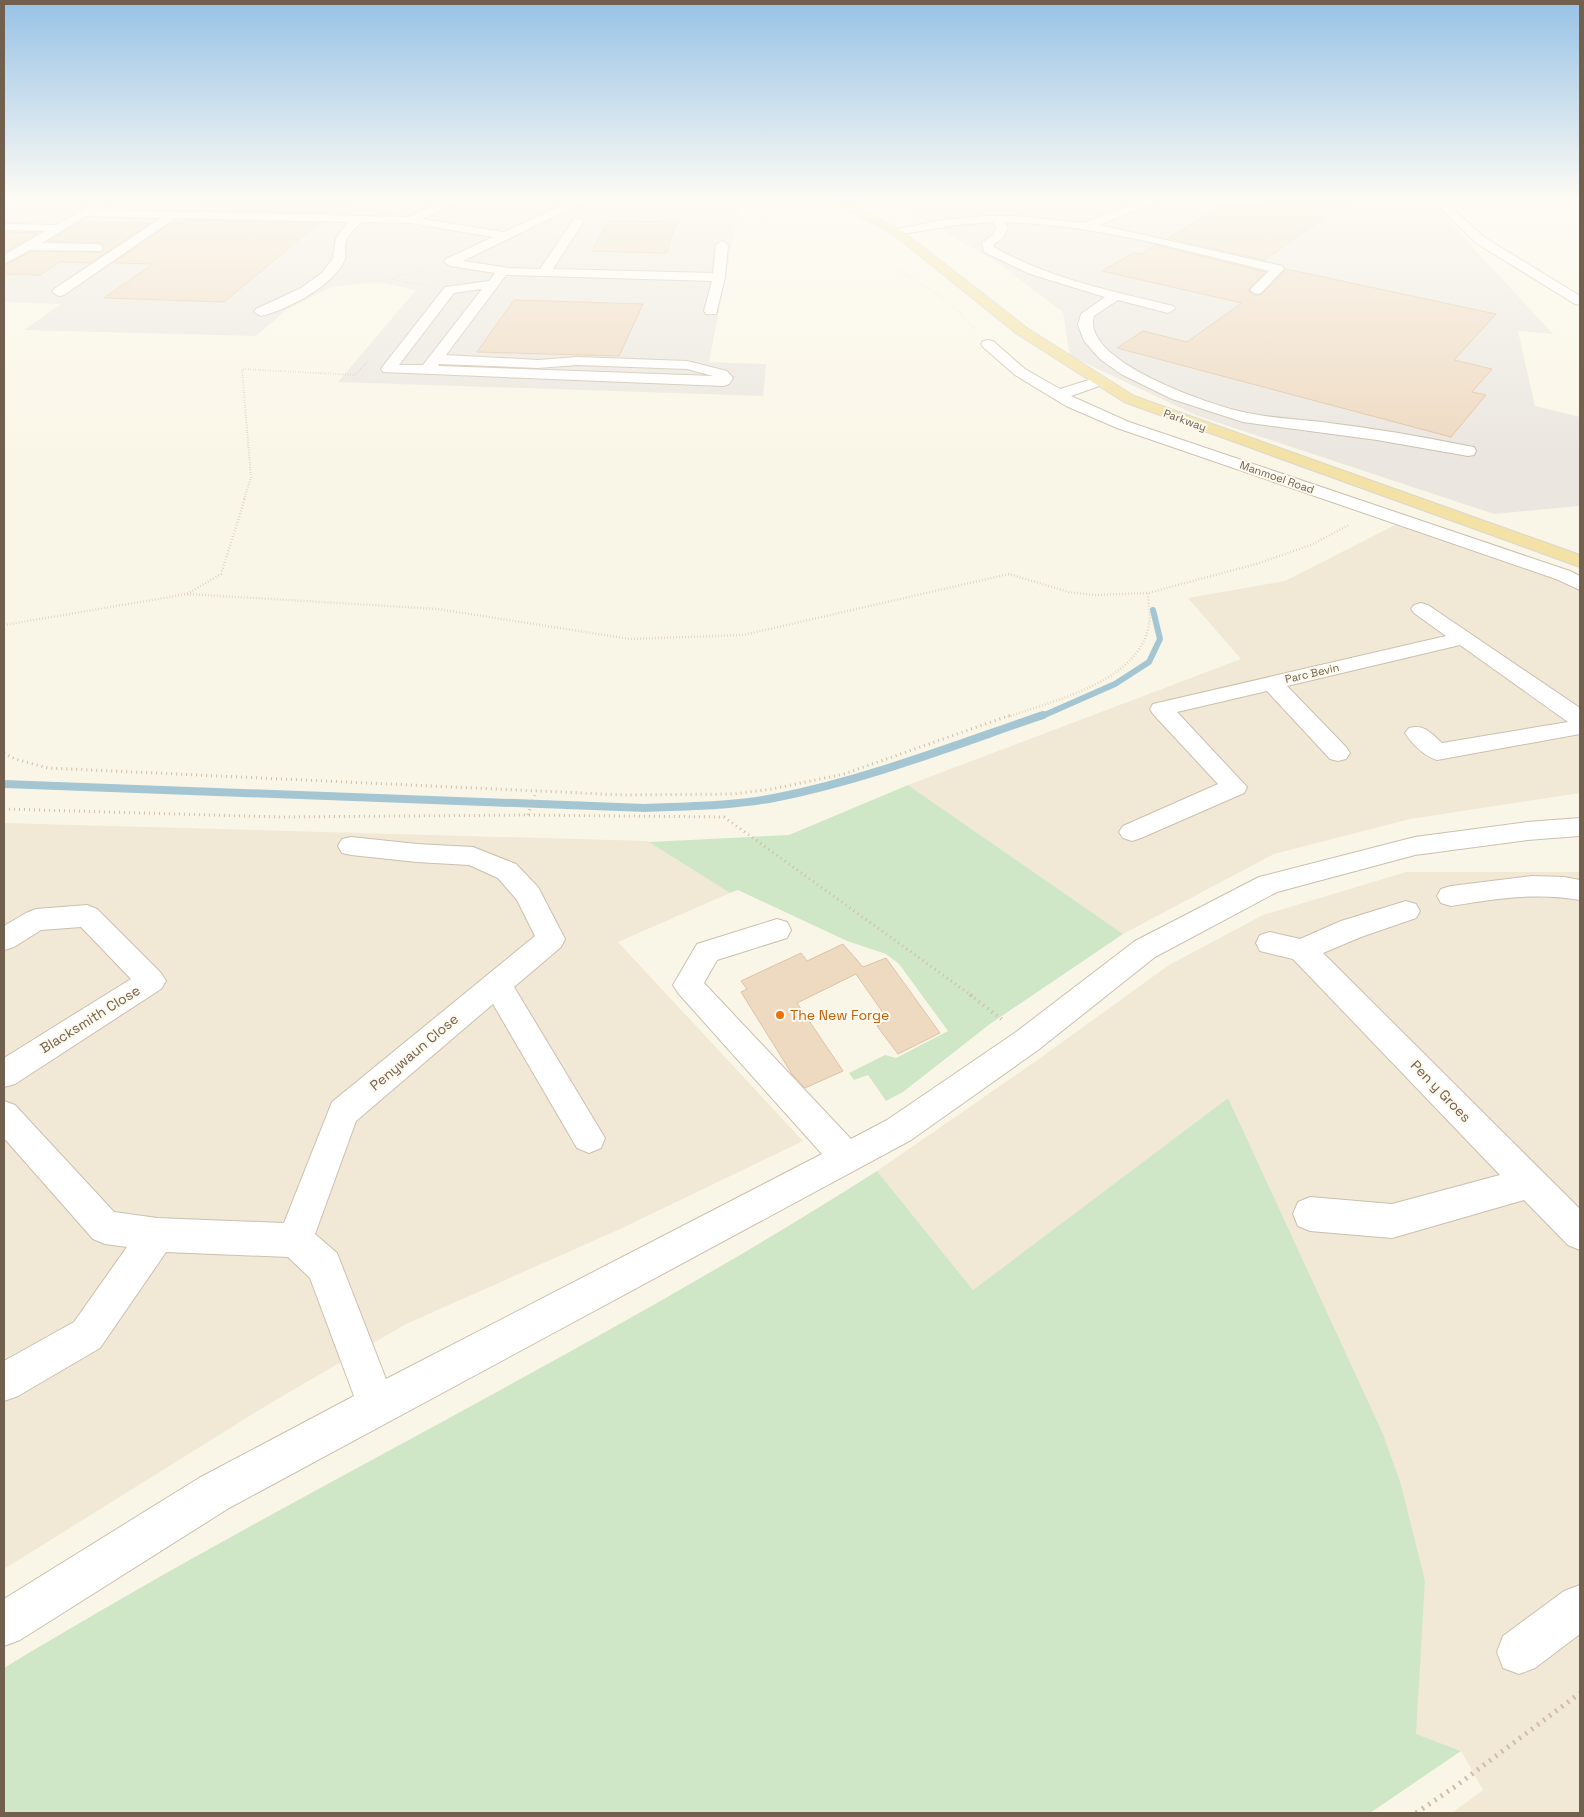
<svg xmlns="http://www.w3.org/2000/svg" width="1584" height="1817" viewBox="0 0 1584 1817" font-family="'Space Grotesk',sans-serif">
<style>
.residential{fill:#f1e8d6}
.industrial{fill:#ebe7e0}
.green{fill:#cfe7c7}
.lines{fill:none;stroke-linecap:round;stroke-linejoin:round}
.stream-far1{stroke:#a4c6d3;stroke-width:6}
.stream{stroke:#a4c6d3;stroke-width:8}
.building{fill:#eed9c1;stroke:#dfc2a3}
.minor-casing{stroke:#ccbfae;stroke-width:2}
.major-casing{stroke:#dad6d1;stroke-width:2}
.path-far5{stroke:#d2bca4;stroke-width:1;stroke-dasharray:0.5 2;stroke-linecap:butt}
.path-far4{stroke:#d2bca4;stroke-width:2;stroke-dasharray:0.5 2;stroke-linecap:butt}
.path-far3{stroke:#d2bca4;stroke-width:2.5;stroke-dasharray:0.5 2.5;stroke-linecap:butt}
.path-far2{stroke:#d2bca4;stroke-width:3;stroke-dasharray:1 4;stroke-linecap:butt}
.path-far1{stroke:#d2bca4;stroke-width:4;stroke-dasharray:1 4.5;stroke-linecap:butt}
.path{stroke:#d2bca4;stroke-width:5;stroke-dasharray:2 5.5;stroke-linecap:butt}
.minor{fill:#fff;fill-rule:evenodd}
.major{fill:#f3e1a5;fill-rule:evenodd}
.food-dot{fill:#e8710a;stroke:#fdf9ed;stroke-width:2}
.labels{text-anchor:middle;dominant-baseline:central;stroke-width:4;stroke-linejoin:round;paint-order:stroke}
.far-street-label{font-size:11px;fill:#72604e;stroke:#fdf9ed}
.food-label{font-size:14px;fill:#c56008;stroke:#fdf9ed;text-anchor:start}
.street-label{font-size:14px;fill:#72604e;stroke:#fdf9ed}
</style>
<rect width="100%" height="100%" fill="#faf6e7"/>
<path class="residential" d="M1399 523 1557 578 1580 589V793L1410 819 1274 854 1123 934 908 785 1241 659 1188 598 1285 581Z
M4 823 648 841 730 893 618 942 803 1141 618 1230 406 1324 269 1404 4 1569Z
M1406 872H1580V1813H1452L1483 1790 1461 1751 1415 1734 1425 1581 1228 1098 973 1290 877 1171 1036 1061 1169 965 1263 915Z"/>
<path class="industrial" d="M61 198H741L709 362 766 364 763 396 338 382 416 290 378 282 331 287 285 311 256 336 24 330 61 304 4 302V210L21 205Z
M896 198H1427L1553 334 1518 331 1535 406 1580 417V506L1494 514 1198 416 1070 356 1063 312 997 262 917 216Z"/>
<path class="green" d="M908 785 1123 934 990 1024 903 1092 886 1101 868 1075 854 1080 849 1073 885 1055 896 1058 948 1031 899 964 886 954 847 941 738 890 730 893 649 842 789 835Z
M1228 1098 1383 1434 1401 1485 1425 1581 1416 1734 1461 1751 1370 1813H4V1668C290 1494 595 1351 877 1171L973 1290Z"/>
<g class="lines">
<path class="stream-far1" d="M1040 717 1115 684 1149 662 1160 639 1153 610"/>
<path class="stream" d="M4 784 645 808C688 806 732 806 774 798 866 780 955 745 1043 715"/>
</g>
<path class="building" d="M220 198H350L331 213 201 210Z
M1267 198H1352L1264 260 1168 238 1228 203 1255 208Z
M186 220 319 223 224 302 104 298 153 264 113 263 171 223H181Z
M608 221 677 222 666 253 592 251Z
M81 222 151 223 90 263 60 262 40 275 4 274V266L30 252H103L105 247 97 242 48 241Z
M4 232 38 233 4 253Z
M1156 245 1265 272 1249 289V292L1255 296 1262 294 1286 269 1496 314 1454 360 1492 369 1472 392 1486 395 1451 437 1117 348 1143 331 1187 342 1242 303 1102 271 1133 253 1141 254Z
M514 300 643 304 619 356 477 352Z
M843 944 863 967 886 958 940 1033 898 1054 877 1026 888 1020 856 974 797 1003 843 1071 805 1088 792 1074 741 992 747 989 741 981 801 953 807 961Z"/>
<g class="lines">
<defs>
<path id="minor" d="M445 198H457L448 207 422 219 504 232 578 198H592L463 261 509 268 540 269 574 219 578 218 584 221 553 269 713 273 716 245 722 241 728 245 725 277 716 314H706L704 311 712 281 506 275 446 355 538 360 577 357 687 361 727 371 733 378 729 384 724 386 383 372 381 369 383 366 445 287 489 281 495 273 450 266 444 262 446 259 493 237 410 223 362 222C354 229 346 236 345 247 345 251 346 255 345 259 335 285 287 310 261 316L254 312 256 309 301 288 322 273 333 258 336 238 348 222 175 218 64 295 59 296 52 292 54 289 161 218 86 216 42 243 97 244 101 245 103 248 101 251 30 250 4 264V255L45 231 4 230V224L56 225 99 201 104 204 97 210 408 217 440 203ZM482 289 423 365H399L454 293ZM439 364 538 368 577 365 687 369 713 376 438 366Z
M835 198H859L858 200 836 204 831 201Z
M1149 198H1164L1099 225 1282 266 1284 269 1261 293 1256 294 1250 290 1269 271C1182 250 1094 224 1004 222L1008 227 1003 238 994 244V247C1049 279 1112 291 1173 306L1175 309 1168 313 1118 300 1094 316C1080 361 1210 405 1243 412 1269 418 1296 419 1322 422 1371 428 1420 436 1468 446L1474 447 1476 451 1474 455 1468 456 1377 440 1243 422 1172 399 1121 374 1100 359 1084 341 1078 325 1081 314 1105 297 1030 274 984 252 982 243 994 234 996 227 993 222 957 225 897 235 891 232 893 230 942 220 987 216H1017L1084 223Z
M1430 198H1441L1484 237 1580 296V305L1575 304 1476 243Z
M988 340 993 341 1025 369 1060 389 1095 378H1105L1108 381 1105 384 1071 396 1129 422 1570 571 1580 576V590L1556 579 1117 428 1066 406 1015 375 983 347 981 344 983 341Z
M1421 603 1428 605 1580 708V734L1437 760C1424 756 1412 744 1405 733L1409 728C1424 724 1431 733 1442 743L1568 722 1460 645 1287 686 1346 747 1350 753 1346 759 1338 761 1330 759 1267 691 1177 712 1247 787 1244 793 1141 838 1132 841 1123 838 1119 832 1123 826 1218 784 1153 714 1150 709 1153 704 1446 636 1414 613 1411 609 1414 605Z
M1580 818V836L1527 840 1415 855 1277 892 1155 957 1038 1050 911 1140 229 1508 20 1640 4 1646V1599L199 1478 354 1396 310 1278 288 1257 166 1252 100 1348 18 1396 4 1401V1361L74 1322 127 1247 105 1244 93 1239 4 1138V1101L15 1105 114 1212 157 1218 284 1223 332 1102 535 936 517 900 498 878 469 865 417 862 351 855 342 853 338 846 342 839 351 837 417 844 473 847 516 864 538 887 565 939 561 947 514 987 605 1138 601 1148 589 1153 577 1148 493 1004 356 1121 315 1234 337 1253 386 1379 822 1154 678 993 673 985 697 944 777 919 787 922 791 930 787 938 717 960 704 983 851 1139 887 1120 1016 1032 1135 941 1259 877 1415 837 1527 822Z
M1532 876 1564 877 1580 880V900C1536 892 1495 899 1451 906L1441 903 1437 896 1441 889 1451 886Z
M1406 901 1416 904 1420 911 1416 918 1361 937 1323 953 1580 1209V1250L1568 1245 1524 1200 1392 1238 1310 1231 1298 1226 1293 1214 1298 1202 1310 1197 1392 1204 1500 1175 1293 959 1260 951 1256 943 1260 935 1270 932 1300 939 1341 921Z
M87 905 97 909 161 973 166 981 161 989 15 1084 4 1087V1058L131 979 81 927 41 930 14 947 4 950V926L26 913 36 909Z
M1580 1585V1634L1535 1668 1519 1674 1503 1668 1497 1652 1503 1636 1564 1591Z"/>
<path id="major" d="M826 198H839L901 230 1027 328 1134 396 1580 555V567L1124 402 1017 334 893 234Z"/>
</defs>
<use href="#minor" class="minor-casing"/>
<use href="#major" class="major-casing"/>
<path class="path-far5" d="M804 198 812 201
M890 198 904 212
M881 201 895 203
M844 227 869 251 949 302 976 330
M427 286 390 279 430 268"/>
<path class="path-far4" d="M244 499 251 478 242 369 355 375 368 361"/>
<path class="path-far3" d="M187 594 438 609 630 639 743 635 1009 574 1069 592 1094 595 1148 593 1256 564 1311 545 1349 525
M4 625 187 594 221 574 245 498
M1008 717C1054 700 1140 682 1149 624 1151 614 1148 603 1148 593"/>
<path class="path-far2" d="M4 753 15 759 48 768 624 795 733 794 772 789 844 774 1011 715
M4 809 280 817 528 815 724 817 972 996
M528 815 536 792"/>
<path class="path-far1" d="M970 995 1004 1021"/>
<path class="path" d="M1416 1813 1456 1786 1580 1693"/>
<use href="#minor" class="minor"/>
<use href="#major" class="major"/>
</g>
<linearGradient id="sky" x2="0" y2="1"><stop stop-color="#97c2e6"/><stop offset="0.44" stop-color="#fdfbf4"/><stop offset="1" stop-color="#fdfbf4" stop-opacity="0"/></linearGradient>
<rect width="1584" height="452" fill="url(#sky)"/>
<circle class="food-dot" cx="780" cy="1015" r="5"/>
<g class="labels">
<g class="far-street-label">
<text transform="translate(1185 420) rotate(20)">Parkway</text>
<text transform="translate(1277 477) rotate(19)">Manmoel Road</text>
<text transform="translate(1312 673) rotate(-13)">Parc Bevin</text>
</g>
<g class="food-label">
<text x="790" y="1015">The New Forge</text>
</g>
<g class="street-label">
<text transform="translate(90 1019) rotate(-32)">Blacksmith Close</text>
<text transform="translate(414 1052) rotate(-40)">Penywaun Close</text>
<text transform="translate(1441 1091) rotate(46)">Pen y Groes</text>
</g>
</g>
<rect width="1584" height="1817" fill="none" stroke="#72604e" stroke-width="10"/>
</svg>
